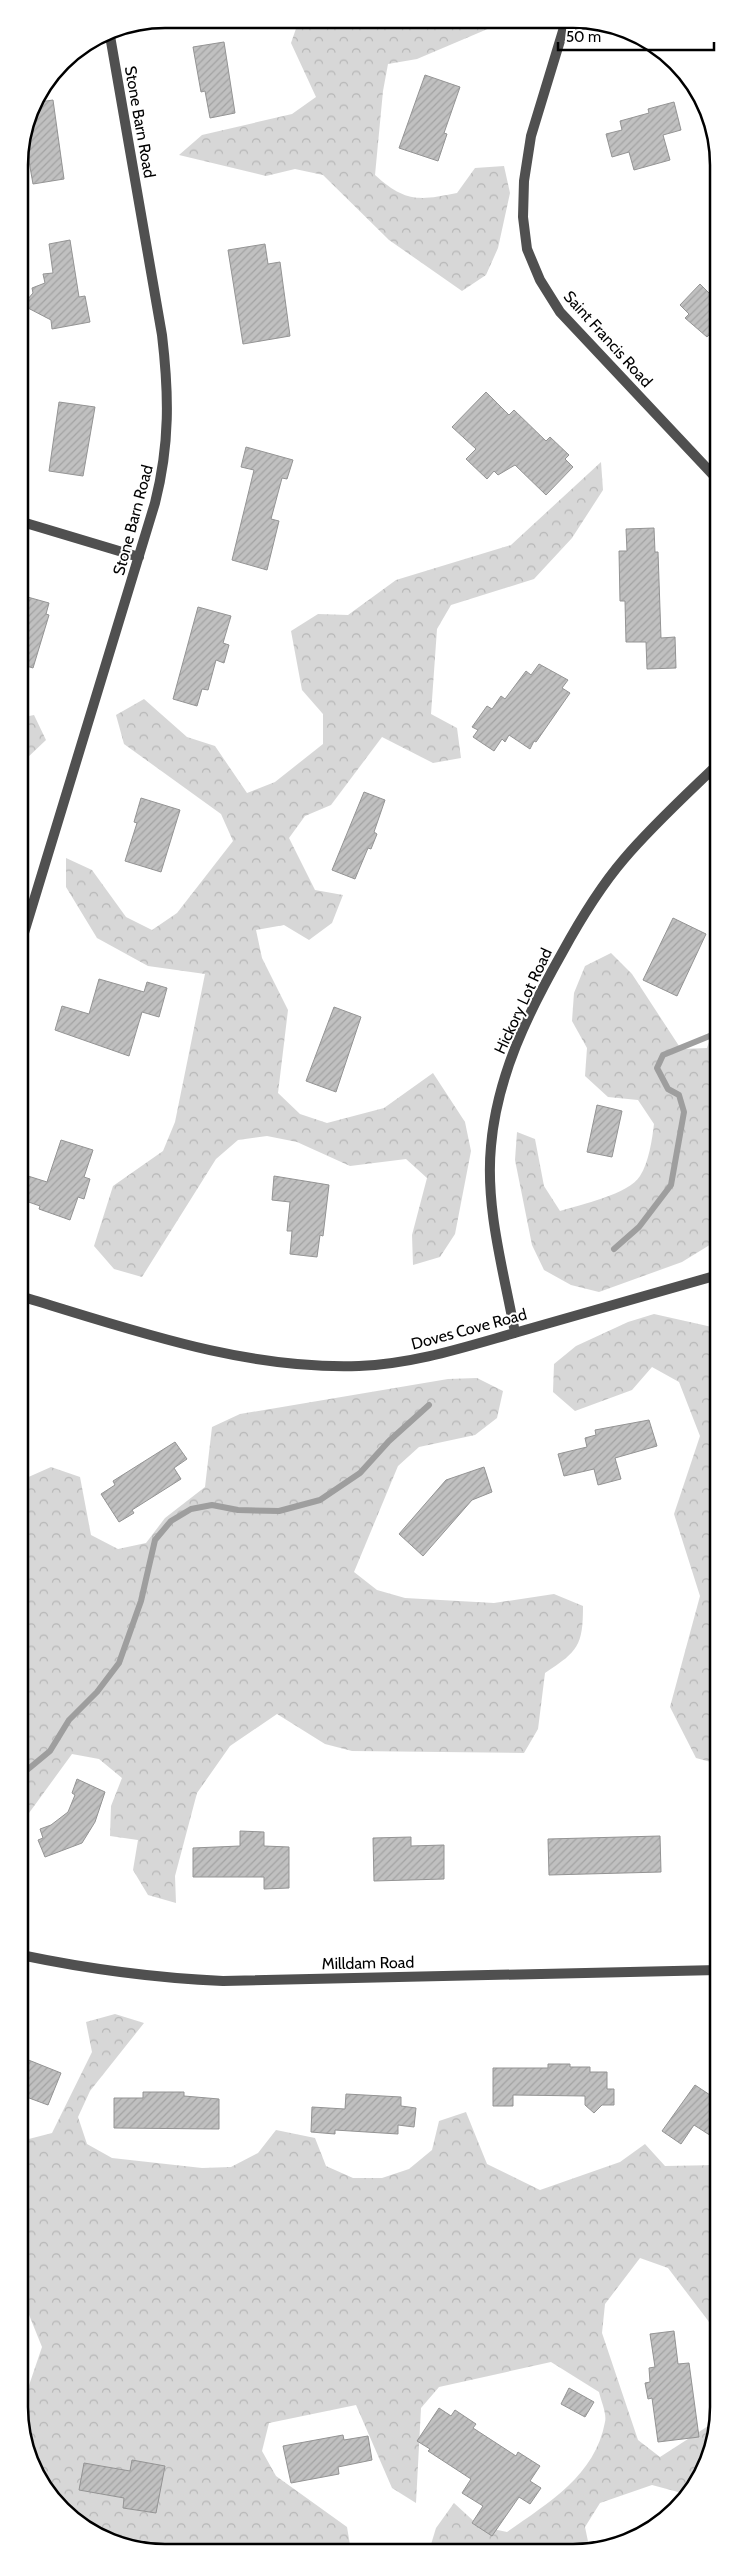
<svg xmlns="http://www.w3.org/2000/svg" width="738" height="2572" viewBox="0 0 738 2572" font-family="Cabin,sans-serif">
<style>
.forest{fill:url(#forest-crowns)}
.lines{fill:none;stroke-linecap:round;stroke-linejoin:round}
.stream{stroke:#9e9e9e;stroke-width:6}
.building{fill:url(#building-hatch);stroke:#949494}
.minor{stroke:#505050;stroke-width:10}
.labels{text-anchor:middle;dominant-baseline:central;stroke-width:4;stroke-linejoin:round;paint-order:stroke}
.street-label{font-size:16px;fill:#000;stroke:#fff}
.rim{fill:none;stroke:#000;stroke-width:2.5}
</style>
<defs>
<pattern id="forest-crowns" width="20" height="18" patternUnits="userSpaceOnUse" patternTransform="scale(1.25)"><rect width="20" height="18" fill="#d7d7d7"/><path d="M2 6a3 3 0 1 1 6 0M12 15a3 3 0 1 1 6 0" fill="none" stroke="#b7b7b7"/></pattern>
<pattern id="building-hatch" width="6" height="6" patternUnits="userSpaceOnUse" patternTransform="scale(1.25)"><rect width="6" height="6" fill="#c0c0c0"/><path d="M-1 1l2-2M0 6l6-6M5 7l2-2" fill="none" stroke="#a3a3a3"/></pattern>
</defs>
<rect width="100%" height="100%" fill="#fff"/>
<path class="forest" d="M299 20 438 21 497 25 417 59 388 64 383 91 375 175C405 202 418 201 457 193L475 168 504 166 510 193 498 248 486 275 462 291 389 240 323 175 295 169 266 176 179 155 202 135 292 114 316 97 291 43Z
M601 462 603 490 572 538 534 579 451 605 437 629 431 714 457 728 461 758 433 763 382 737 331 805 305 816 289 838 315 890 343 895 332 923 309 940 284 925 256 930 262 958 288 1010 278 1093 300 1114 327 1123 384 1108 433 1073 465 1122 471 1151 455 1234 440 1257 413 1265 412 1235 427 1178 406 1159 350 1166 297 1142 267 1136 238 1140 216 1159 142 1277 114 1269 94 1246 113 1186 163 1151 175 1122 205 974 148 966 97 938 66 887V858L92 870 126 917 152 930 177 913 233 841 221 814 124 744 116 715 144 699 187 737 215 746 247 793 275 782 323 744V714L302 690 291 631 318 614 348 615 396 580 511 545Z
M34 715 46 740 26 759H20V718Z
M611 953 632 974 681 1049 707 1048 717 1017 718 1237 708 1246 682 1262 599 1292 571 1285 544 1270 532 1245 515 1160 517 1132 535 1139 544 1186 560 1211C580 1205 629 1194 640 1176 649 1162 652 1140 654 1124L638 1100 608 1097 585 1076 587 1048 572 1021 574 993 585 966Z
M654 1314 712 1327 718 1332V1764L696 1758 670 1707 700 1596 674 1514 700 1436 679 1382 652 1367 632 1390 575 1411 553 1392 554 1364 576 1346 628 1322Z
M477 1378 503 1391 497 1418 475 1435 419 1447 398 1466 354 1572 377 1590 405 1598 494 1603 554 1594 583 1606C583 1646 578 1651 545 1673L538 1729 524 1753 352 1751 325 1744 277 1714 230 1746 197 1793 175 1876 176 1903 148 1895 133 1870 138 1840 110 1836 111 1806 122 1778 99 1759 72 1754 21 1824 20 1482 24 1479 51 1467 80 1477 91 1535 118 1549 146 1543 165 1518 205 1487 212 1427 240 1414 448 1379Z
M115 2014 144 2023 90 2091 78 2117 87 2144 112 2158 202 2168 231 2167 258 2153 276 2130 315 2138 326 2166 353 2178H382L409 2169 432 2150 439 2121 466 2112 487 2164 540 2190 620 2162 645 2144 665 2166 719 2165V2335L668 2268 640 2258 605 2304 602 2333 638 2440 660 2457 719 2419 708 2463 687 2498 678 2492 652 2485 600 2503 585 2527 590 2551H429L436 2528 454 2503 479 2526 507 2532C548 2503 595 2476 605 2422 607 2414 601 2401 599 2392L551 2362 439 2387 421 2408 416 2503 392 2488 356 2405 269 2423 262 2451 276 2476 347 2527 351 2551H136L62 2511 38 2480 21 2436V2409L42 2347 21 2295V2141L52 2133 92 2052 86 2022Z"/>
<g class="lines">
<path class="stream" d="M614 1249 639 1227 671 1185 684 1112 679 1095 668 1089 657 1068 663 1055 717 1033
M21 1775 50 1751 69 1720 97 1692 119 1663 141 1601 155 1540 171 1521 191 1509 212 1505 238 1510 279 1511 320 1500 360 1473 389 1441 429 1405"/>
</g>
<path class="building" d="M224 42 235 113 210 118 205 91 201 92 193 47Z
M425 75 460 87 444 133 447 134 438 161 399 148Z
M53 100 64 179 33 184 24 133 30 108 33 103Z
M674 102 681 130 663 135 670 160 634 170 629 152 612 157 606 134 622 130 620 121 649 113 648 109Z
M70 240 79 297 85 296 90 322 52 329 51 320 28 308 27 300 33 293 32 288 45 283 43 274 53 273 49 244Z
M265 244 268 264 280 262 290 336 243 344 228 250Z
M700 284 717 301V327L707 337 685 318 689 314 680 305Z
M486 392 509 415 514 410 546 441 550 437 569 455 565 459 573 467 546 495 515 465 498 475 494 471 487 479 466 459 476 449 452 427Z
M59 402 95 407 83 476 49 471Z
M246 447 293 460 287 479 282 478 271 519 279 521 267 570 232 560 254 470 241 467Z
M654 528 655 552H658L661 638 675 637 676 668 647 669 646 642H626L625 601H620L619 551H627L626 529Z
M24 596 49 603 46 614 49 615 33 668 20 664V611Z
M198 607 231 616 223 643 229 645 224 663 216 660 208 690 202 689 197 706 173 699Z
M539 664 568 680 562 688 570 693 536 742 534 741 530 749 509 735 505 742 502 739 494 751 473 737 478 730 472 727 487 706 492 709 501 696 505 699 526 671 531 675Z
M364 792 385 800 374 832 377 834 371 849 368 848 355 879 332 870Z
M141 798 180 810 161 872 125 861 137 823 134 822Z
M673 918 706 934 677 996 643 980Z
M99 979 144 992 147 982 167 988 159 1017 142 1012 129 1056 55 1030 62 1006 89 1014Z
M334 1007 361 1017 336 1092 306 1081Z
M597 1105 622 1111 612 1157 587 1152Z
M61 1140 93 1150 84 1177 90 1179 84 1199 78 1197 70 1220 39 1209 40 1206 20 1199 28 1176 47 1182Z
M274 1176 329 1185 323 1236 320 1235 317 1257 290 1254 292 1231H287L290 1202 272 1200Z
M649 1420 657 1446 615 1458 621 1479 598 1485 594 1469 564 1476 558 1454 587 1447 585 1438 596 1435 595 1430Z
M175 1442 187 1459 174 1468 181 1479 132 1510 134 1513 119 1522 101 1494 115 1485 113 1481Z
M484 1467 492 1492 472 1500 423 1556 399 1534 446 1480Z
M77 1779 105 1792 95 1822 82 1843 45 1857 38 1840 43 1838 40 1829 51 1825 68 1812 75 1795 72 1793Z
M240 1831 264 1832V1846L289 1847V1888L264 1889V1877H193V1848L240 1846Z
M660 1836 661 1872 549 1875 548 1839Z
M411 1837V1846L444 1845V1879L374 1881 373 1838Z
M21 2057 61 2073 48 2105 21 2095Z
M548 2064H570V2067H590V2072H607V2089H614V2105H602L594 2113 585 2105V2096L513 2095V2106H493V2068H548Z
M695 2085 719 2101V2141L694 2125 681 2144 662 2131Z
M143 2092H184V2096L219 2099V2129L114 2128V2098H143Z
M346 2094 401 2097V2106L416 2108 414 2127 398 2125V2134L335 2130V2134L311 2132 312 2107 345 2109Z
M674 2331 678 2364 689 2363 699 2437 658 2442 652 2398 648 2399 645 2383 650 2382 649 2368 655 2367 650 2334Z
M569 2388 594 2402 585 2417 561 2404Z
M439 2408 451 2416 455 2410 476 2424 473 2428 516 2456 518 2452 540 2466 530 2481 541 2488 530 2504 519 2497 492 2536 472 2523 483 2506 462 2493 471 2479 428 2451 430 2449 417 2441Z
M343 2435 344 2440 368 2436 372 2460 338 2467 339 2474 291 2483 283 2446Z
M132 2460 165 2466 156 2513 123 2508 124 2498 79 2490 84 2463 130 2471Z"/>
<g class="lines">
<path class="minor" d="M566 21 531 136 524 181 523 217 527 249 540 280 560 312 717 479
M19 521 139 557
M20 946 155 503C170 444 169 394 162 335L109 30
M20 1296C130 1329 243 1370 359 1366 414 1364 465 1347 518 1332 584 1313 651 1294 718 1275
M515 1333C504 1272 485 1208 491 1146 497 1076 528 1013 562 953 580 920 600 887 624 859 653 825 686 795 717 765
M21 1955C88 1969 154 1978 223 1981L718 1970"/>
</g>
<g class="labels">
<g class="street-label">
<text transform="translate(140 122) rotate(80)">Stone Barn Road</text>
<text transform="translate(608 339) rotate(48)">Saint Francis Road</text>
<text transform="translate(133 520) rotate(-75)">Stone Barn Road</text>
<text transform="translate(523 1001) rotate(-65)">Hickory Lot Road</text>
<text transform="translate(469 1329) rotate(-15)">Doves Cove Road</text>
<text transform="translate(368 1963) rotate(-1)">Milldam Road</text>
</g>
</g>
<path d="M0 0H738V2572H0ZM165 28H573A137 137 0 0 1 710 165V2407A137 137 0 0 1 573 2544H165A137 137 0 0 1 28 2407V165A137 137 0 0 1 165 28Z" fill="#fff" fill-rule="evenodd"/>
<path class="rim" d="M165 28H573A137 137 0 0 1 710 165V2407A137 137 0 0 1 573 2544H165A137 137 0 0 1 28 2407V165A137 137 0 0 1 165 28Z"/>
<path d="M558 42v8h156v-8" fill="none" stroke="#000000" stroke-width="2.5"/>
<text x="566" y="42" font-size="15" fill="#000000" stroke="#ffffff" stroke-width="4" paint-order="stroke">50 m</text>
</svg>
